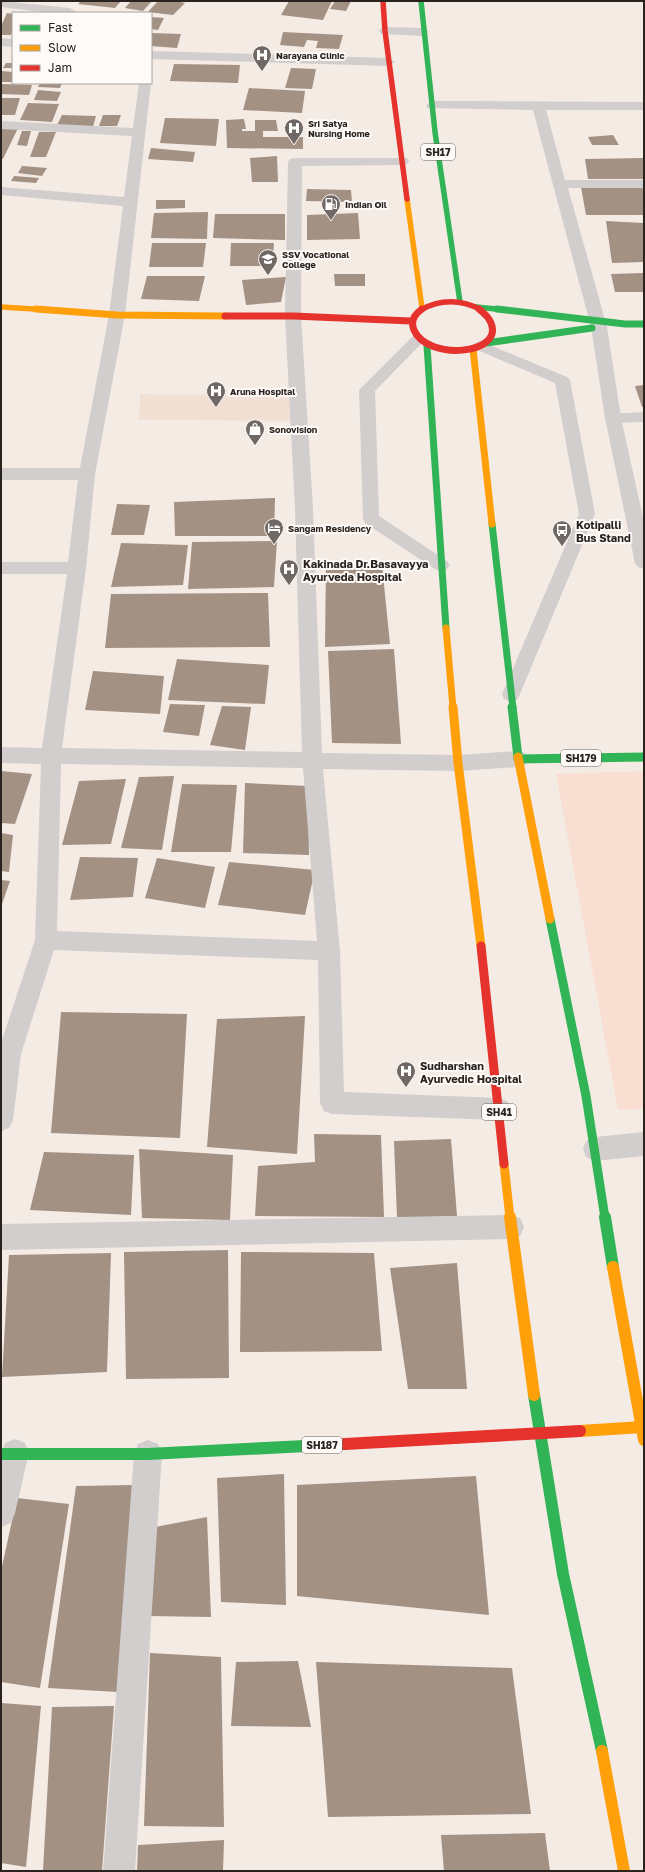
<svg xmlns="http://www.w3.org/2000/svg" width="645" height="1872" viewBox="0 0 645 1872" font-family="'Golos Text',sans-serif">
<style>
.built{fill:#f3e0d5}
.green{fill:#f8dfd1}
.building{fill:#a39184}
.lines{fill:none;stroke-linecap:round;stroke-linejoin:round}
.lane{fill:#d1cecd;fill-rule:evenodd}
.street{fill:#d1cecd;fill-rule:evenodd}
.fast-far3{stroke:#30b455;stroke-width:5.5}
.fast-far2{stroke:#30b455;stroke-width:7}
.fast-far1{stroke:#30b455;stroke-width:9}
.fast{stroke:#30b455;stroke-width:12}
.slow-far3{stroke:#ff9f0a;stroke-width:5.5}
.slow-far2{stroke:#ff9f0a;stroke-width:7}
.slow-far1{stroke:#ff9f0a;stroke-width:9}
.slow{stroke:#ff9f0a;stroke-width:12}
.jam-far3{stroke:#e5322d;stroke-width:5.5}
.jam-far2{stroke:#e5322d;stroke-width:7}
.jam-far1{stroke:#e5322d;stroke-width:9}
.jam{stroke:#e5322d;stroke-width:12}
.labels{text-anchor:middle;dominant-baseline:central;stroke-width:4;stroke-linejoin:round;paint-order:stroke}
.far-poi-label{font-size:9px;font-weight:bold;fill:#29221e;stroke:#fdfaf7;text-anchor:start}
.shield{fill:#fdfaf7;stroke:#69635f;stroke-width:1}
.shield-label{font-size:10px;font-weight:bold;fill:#29221e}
.poi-label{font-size:11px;font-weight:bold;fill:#29221e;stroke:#fdfaf7;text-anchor:start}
</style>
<rect width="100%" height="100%" fill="#f5ebe5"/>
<path class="built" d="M140 394 294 396 293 421 139 420Z"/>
<path class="green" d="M644 771V1109L618 1110 556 774Z"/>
<path class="building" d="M81 1H121L115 8 78 4Z
M131 1H152L143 11 125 8Z
M158 1H176L185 3 173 15 148 12Z
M289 1H332L323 20 281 15Z
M335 1H351L346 11 330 9Z
M7 13 13 14V30L11 35H1V26Z
M151 17 164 18 158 30 151 29Z
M283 32 343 35 339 49 316 48 318 41 307 40 304 47 280 45Z
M151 33 181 34 177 48 151 46Z
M6 63H13V68H3Z
M174 64 240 65 238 83 170 81Z
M291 68 316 69 312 89 285 88Z
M1 71 13 72V82H1Z
M40 83H62L60 88 38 87Z
M1 84 32 85 29 95 1 94Z
M249 88 305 91 302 113 243 110Z
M38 90 61 92 57 101 34 100Z
M1 98H20L15 115H1Z
M28 103 59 104 52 122 20 120Z
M62 115 96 116 93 127 57 125Z
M103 115H121L117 126H99Z
M165 118 219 119 216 146 160 143Z
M244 119 246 129H242V131H255V120H276L278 131H263V137H303V149L227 148 226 120Z
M1 126H19L3 159H1Z
M22 131H31L27 146 17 145Z
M39 132H56L46 157H30Z
M613 135 619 145H592L588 137Z
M151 148 195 152 193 162 148 159Z
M277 156 278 182H252L250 158Z
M644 158V179H588L585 159Z
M22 166 47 168 42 176 18 173Z
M14 176 39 178 36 183 11 181Z
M581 187H642L644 193V215H586Z
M307 189 351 190 352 202 306 201Z
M156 200H185V208L156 209Z
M208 212 207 239 151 238 154 213Z
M358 213 360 239 307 240V215Z
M215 214H285V240L213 238Z
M606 221 644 223V262L612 263Z
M152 243H206L203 267H149Z
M231 243H274L272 266H230Z
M644 273V292H615L611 274Z
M334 274H365V286H335Z
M147 276H205L199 301 141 299Z
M286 277 281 302 246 305 242 280Z
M644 385V407H642L635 386Z
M275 498 274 536H175L174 502Z
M117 504 150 505 144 535H111Z
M277 541 274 587 188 589 192 542Z
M121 543 188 545 183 585 111 587Z
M326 562 382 565 390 644 325 647Z
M268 593 270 647 105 648 111 594Z
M394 649 401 744 332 743 328 651Z
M177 659 269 665 265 704 168 700Z
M93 671 164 676 160 714 85 710Z
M170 704 205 705 199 736 163 732Z
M222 706 251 707 245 750 210 745Z
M1 771 32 774 15 824 1 823Z
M174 776 162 850 121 848 139 777Z
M126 779 111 844 62 845 79 781Z
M245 783 308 786 309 855 243 853Z
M182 784 237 785 231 852H171Z
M1 833 13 835 9 872 1 871Z
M80 857 138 858 133 897 70 900Z
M157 858 215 867 205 908 145 898Z
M229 862 315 870 305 915 218 905Z
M1 880 10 881 1 907Z
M61 1012 187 1014 180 1138 51 1133Z
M305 1016 297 1154 207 1147 217 1019Z
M314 1134 381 1135 384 1217 255 1216 258 1166 315 1162Z
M451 1139 457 1216 397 1218 394 1141Z
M139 1149 233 1155 230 1220 142 1218Z
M44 1152 134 1155 131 1215 30 1210Z
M228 1250 229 1378 126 1379 124 1252Z
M241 1252 374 1253 382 1351 240 1352Z
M111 1253 107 1372 2 1377 9 1255Z
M457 1263 467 1389H408L390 1268Z
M284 1474 286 1605 221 1602 217 1478Z
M476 1476 489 1615 297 1596V1485Z
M134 1485 118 1692 48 1688 76 1486Z
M17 1498 69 1504 40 1688 1 1682V1571Z
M207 1517 211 1617 148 1616 155 1527Z
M150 1653 221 1657 224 1827 144 1826Z
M298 1661 311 1727 231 1726 236 1662Z
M316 1662 512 1668 531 1814 328 1817Z
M1 1703 41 1706 26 1867 1 1863Z
M114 1706 102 1871H43L52 1707Z
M545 1833 550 1871H444L441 1835Z
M224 1840 223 1871H137L138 1845Z"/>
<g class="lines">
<path class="lane" d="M418 334 423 336 425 339 423 342 375 391 379 516 447 561 450 565 447 569 441 571 435 569 365 523 363 519 359 390 413 336Z
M480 341 567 377 570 380 595 514 520 694 518 699 511 701 504 699 502 694 579 514 555 383 475 349 473 346 475 343Z
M644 412V422L613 423 607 422 605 418 607 414Z"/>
<path class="street" d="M1 1 70 8 76 12 50 13 1 7Z
M385 27 423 28 429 32 423 36 381 34 379 31 381 28Z
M1 38 13 39V47L1 46Z
M151 51 389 58 395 62 389 66 151 59Z
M139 83H151L125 315 95 474 86 568 62 748 302 752 295 509 285 316 288 162 290 159 295 158H407L409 161 407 164 402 165 302 166 301 316 313 509 322 753 458 755 518 751 525 753 528 759 525 765 518 767 458 771 323 769 340 951 344 1092 499 1098 507 1101 511 1109 507 1117 499 1120 332 1114 324 1111 320 1103 318 960 54 950 21 1054 13 1120 9 1128 1 1131V1043L35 940 41 764 1 763V747L42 748 67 574H1V562H68L78 480H1V468H80L109 315 123 206 1 195V187L124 197 132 136 1 129V121L133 128ZM61 764 303 768 317 941 57 931Z
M432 101 644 102V110H546L565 180H644V188H568L607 327 621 418 644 522V569L638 567 635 563 605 418 591 327 533 110 427 108 426 105Z
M644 1132V1156L595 1161 586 1157 583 1149 586 1141 595 1137Z
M511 1215 520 1218 524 1227 520 1236 511 1239 1 1250V1224Z
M15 1439 25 1443 29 1453 15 1513 11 1523 1 1527V1454L5 1443Z
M148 1440 158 1444 162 1454 135 1871H103L134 1454 138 1444Z"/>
<path class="fast-far3" d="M421 1 435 132 460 302
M476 307 506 310"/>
<path class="fast-far2" d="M497 309 625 324H644
M486 343 592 328
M427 346 446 628
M492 524 513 708"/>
<path class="fast-far1" d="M512 707 518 757
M518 759 644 757
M550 919 586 1096 605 1218"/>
<path class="fast" d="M605 1217 613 1267
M534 1395 563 1574 602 1751
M1 1454H148L345 1444"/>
<path class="slow-far3" d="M407 199 422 308
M1 307 50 310"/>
<path class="slow-far2" d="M36 309 117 315 225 316
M473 349 492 524
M446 628 453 708"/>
<path class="slow-far1" d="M453 707 458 763 481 946
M518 757 550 919
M504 1164 510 1218"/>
<path class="slow" d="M510 1217 534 1395
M613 1267 644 1440
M580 1431 642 1427
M602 1751 624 1871"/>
<path class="jam-far3" d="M383 1 385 31 407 199
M421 310C439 299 462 299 481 310"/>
<path class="jam-far2" d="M422 309C415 314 410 321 414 330 427 361 504 355 491 323 489 317 484 313 479 309
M225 316H293L411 321"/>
<path class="jam-far1" d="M481 946 504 1164"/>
<path class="jam" d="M345 1444 580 1431"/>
</g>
<defs>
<symbol id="hospital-pin" viewBox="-11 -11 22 30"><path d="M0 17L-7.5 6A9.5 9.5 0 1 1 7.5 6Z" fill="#706864" stroke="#fdfaf7"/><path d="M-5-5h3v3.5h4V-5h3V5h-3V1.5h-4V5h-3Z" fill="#fff"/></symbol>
<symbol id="fuel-pin" viewBox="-11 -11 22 30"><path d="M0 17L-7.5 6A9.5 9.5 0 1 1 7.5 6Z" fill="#706864" stroke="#fdfaf7"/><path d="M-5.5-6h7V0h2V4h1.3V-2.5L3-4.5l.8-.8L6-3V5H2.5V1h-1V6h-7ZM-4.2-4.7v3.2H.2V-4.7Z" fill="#fff"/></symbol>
<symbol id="university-pin" viewBox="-11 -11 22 30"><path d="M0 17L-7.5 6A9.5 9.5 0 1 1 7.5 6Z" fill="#706864" stroke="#fdfaf7"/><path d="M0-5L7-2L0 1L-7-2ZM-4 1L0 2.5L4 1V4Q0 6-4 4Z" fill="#fff"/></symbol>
<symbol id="shop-pin" viewBox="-11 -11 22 30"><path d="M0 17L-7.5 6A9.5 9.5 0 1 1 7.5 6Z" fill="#706864" stroke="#fdfaf7"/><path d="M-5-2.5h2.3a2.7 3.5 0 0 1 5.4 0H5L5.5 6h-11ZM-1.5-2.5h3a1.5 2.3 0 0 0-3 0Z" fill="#fff"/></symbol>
<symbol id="hotel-pin" viewBox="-11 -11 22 30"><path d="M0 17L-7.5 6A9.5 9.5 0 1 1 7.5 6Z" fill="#706864" stroke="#fdfaf7"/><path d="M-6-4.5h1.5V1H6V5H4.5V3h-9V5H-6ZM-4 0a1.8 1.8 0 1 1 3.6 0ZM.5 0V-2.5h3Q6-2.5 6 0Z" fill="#fff"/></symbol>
<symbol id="bus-pin" viewBox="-11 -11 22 30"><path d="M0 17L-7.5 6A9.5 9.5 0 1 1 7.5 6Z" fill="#706864" stroke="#fdfaf7"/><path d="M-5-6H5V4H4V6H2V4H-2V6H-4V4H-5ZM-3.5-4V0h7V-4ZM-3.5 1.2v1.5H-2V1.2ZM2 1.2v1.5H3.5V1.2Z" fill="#fff"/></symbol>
</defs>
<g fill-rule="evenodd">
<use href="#hospital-pin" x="251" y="44" width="22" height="30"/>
<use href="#hospital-pin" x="283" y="117" width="22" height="30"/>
<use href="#fuel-pin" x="320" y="193" width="22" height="30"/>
<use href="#university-pin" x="257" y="248" width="22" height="30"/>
<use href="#hospital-pin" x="205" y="380" width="22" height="30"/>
<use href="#shop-pin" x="244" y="418" width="22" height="30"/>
<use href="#hotel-pin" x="263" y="517" width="22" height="30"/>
<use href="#bus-pin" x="551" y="519" width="22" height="30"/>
<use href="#hospital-pin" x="278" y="558" width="22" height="30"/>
<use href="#hospital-pin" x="395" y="1060" width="22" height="30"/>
</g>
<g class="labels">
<g class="far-poi-label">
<text x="276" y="55">Narayana Clinic</text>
<text x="308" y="123">Sri Satya<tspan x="308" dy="10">Nursing Home</tspan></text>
<text x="345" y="204">Indian Oil</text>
<text x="282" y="254">SSV Vocational<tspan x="282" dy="10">College</tspan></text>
<text x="230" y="391">Aruna Hospital</text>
<text x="269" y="429">Sonovision</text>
<text x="288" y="528">Sangam Residency</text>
</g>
<g class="shield">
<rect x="421" y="144" width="34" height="16" rx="3"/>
<rect x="561" y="750" width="40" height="16" rx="3"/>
<rect x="482" y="1104" width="34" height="16" rx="3"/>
<rect x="302" y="1437" width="40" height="16" rx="3"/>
</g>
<g class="shield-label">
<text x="438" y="152">SH17</text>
<text x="581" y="758">SH179</text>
<text x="499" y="1112">SH41</text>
<text x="322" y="1445">SH187</text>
</g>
<g class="poi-label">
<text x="576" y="524">Kotipalli<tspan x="576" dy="13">Bus Stand</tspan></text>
<text x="303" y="563">Kakinada Dr.Basavayya<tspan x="303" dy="13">Ayurveda Hospital</tspan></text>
<text x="420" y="1065">Sudharshan<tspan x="420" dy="13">Ayurvedic Hospital</tspan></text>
</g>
</g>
<rect width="645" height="1872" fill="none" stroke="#29221e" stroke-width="4"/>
<rect x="12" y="12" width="140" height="72" fill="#fdfaf7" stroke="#a8a4a0"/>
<rect x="20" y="25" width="20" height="6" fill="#30b455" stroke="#a8a4a0"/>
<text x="48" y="32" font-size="12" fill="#29221e">Fast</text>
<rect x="20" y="45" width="20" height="6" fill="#ff9f0a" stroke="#a8a4a0"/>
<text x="48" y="52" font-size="12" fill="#29221e">Slow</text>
<rect x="20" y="65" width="20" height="6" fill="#e5322d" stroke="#a8a4a0"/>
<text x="48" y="72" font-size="12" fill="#29221e">Jam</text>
</svg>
